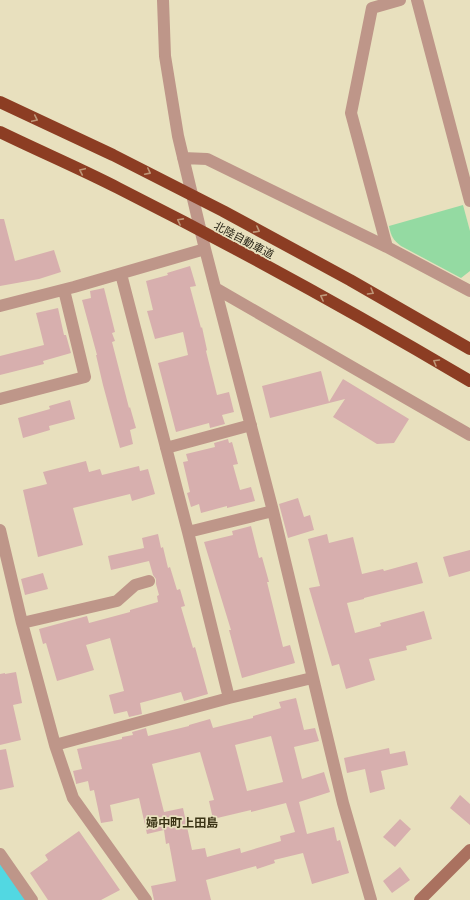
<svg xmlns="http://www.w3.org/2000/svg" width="470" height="900" viewBox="0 0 470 900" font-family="'PT Sans Narrow','Noto Sans JP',sans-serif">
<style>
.park{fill:#94daa2}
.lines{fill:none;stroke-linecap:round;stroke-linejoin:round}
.river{stroke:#52d8e2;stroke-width:28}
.building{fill:#d7afae;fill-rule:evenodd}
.street{stroke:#be9689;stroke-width:12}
.secondary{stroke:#aa715f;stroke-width:12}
.highway{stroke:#8c3d23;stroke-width:12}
.oneway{stroke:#bf9778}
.labels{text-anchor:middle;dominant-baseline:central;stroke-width:3.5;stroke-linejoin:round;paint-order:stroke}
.street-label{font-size:11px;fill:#201d10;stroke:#e8e0be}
.neighbourhood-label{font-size:12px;font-weight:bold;fill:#3b3416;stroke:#e8e0be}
</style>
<rect width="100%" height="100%" fill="#e8e0be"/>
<path class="park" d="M463 205 470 231V271L461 278 401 246C393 240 391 236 389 226Z"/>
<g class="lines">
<path class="river" d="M0 876 17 900"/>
</g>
<path class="building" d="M0 219H4L15 261 54 250 61 272 39 279 0 286Z
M190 266 196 286 190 287 201 328 202 327 207 350 206 351 217 395 229 392 234 412 222 415 225 424 210 428 209 423 176 432 158 363 188 355 183 332 155 339 147 311 153 310 146 281 168 275 167 273Z
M104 288 115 332 112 333 115 341 112 342 129 408 130 407 136 428 130 430 133 444 120 448 103 385 96 355H97L82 300 91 298 90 291Z
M58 308 64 335H66L71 353 43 361 44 364 0 375V356L44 345 36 313Z
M321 371 329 402 343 379 409 419 394 443 377 444 333 417 345 399 270 418 262 386Z
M70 400 75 419 49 426 50 430 23 438 18 418 50 409 49 406Z
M228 439 229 443 232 442 238 464 233 465 240 490 251 487 255 501 227 508V506L201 513 199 504 191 507 187 493 190 492 183 462 188 461 186 454 215 447 214 443Z
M86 461 89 472 100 469 102 475 139 466 140 471 148 469 155 494 132 501 130 494 73 508 83 545 38 557 23 490 47 484 43 472Z
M298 498 304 517 310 515 314 530 288 538 279 504Z
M251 526 259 558 262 557 269 582H267L283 647 290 645 295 663 242 678 229 630H231L204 542 233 535 232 531Z
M158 534 161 548 163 547 168 568 170 567 177 590 180 589 185 606 181 607 193 648 195 647 208 694 184 701 181 692 140 703 142 714 129 717 127 711 114 714 109 695 124 691 110 638 86 645 94 670 57 681 46 643 43 644 39 629 87 616 89 623 130 612V610L158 602 157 596 159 595 156 584V579L153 575 149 561 111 570 108 556 144 548 142 538Z
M327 534 329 543 353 537 362 574 383 569 384 571 417 562 423 583 364 598V599L347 603 355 633 381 626 380 623 424 611 432 639 406 646 407 650 369 659 375 680 346 689 339 664 332 666 309 588 320 586 308 539Z
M470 550V571L449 577 443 557Z
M43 573 48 589 25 595 21 579Z
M16 672 22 703 13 705 21 740 0 745V674L5 673V674Z
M296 698 304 730 315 728 319 741 294 747 302 779 324 772 330 792 299 802 307 834 334 827 337 841 340 840 349 873 312 884 303 853 274 860 275 863 257 869 256 866 206 880 211 900H154L151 886 176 881 169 843 166 844 164 830 147 834 139 798 110 805 113 821 101 823 94 790 90 791 88 781 76 784V783L73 771 82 769 77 749 122 739V737L133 735 132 732 146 728 148 736 189 726V725L210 719 213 728 253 718V716L281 708 279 702ZM271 736 283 782 247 791 235 745ZM200 752 214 800 209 801 213 819 251 810V812L286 803 295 832 280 836 281 841 241 853 240 848 207 857 205 848 192 850 183 808 164 812 152 764Z
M389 748 390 754 405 751 408 765 381 771 385 789 370 793 365 769 347 773 344 758Z
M6 749 14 787 0 790V750Z
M460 795 470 804V825L450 808Z
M400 819 411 829 395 847 383 837Z
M79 831 120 890 101 900H48L30 873 48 860 45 855Z
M400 867 410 880 392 893 383 881Z"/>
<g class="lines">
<path class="street" d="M163 0 165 56 178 136 205 249 273 511 343 803 371 900
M417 0 470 201
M183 158 207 159 387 247 470 291
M387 247 351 113 372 8 400 0
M121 274 188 532 229 698
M215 288 470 435
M0 306 74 287 205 249
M0 399 85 377 64 290
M166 448 251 425
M0 530 22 623 55 745 73 798 146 900
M188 532 273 511
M22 623 117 601 135 585 149 581
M55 745 229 698 312 678
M0 854 32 900"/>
<path class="secondary" d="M420 900 470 850"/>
<path class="highway" d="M0 102 113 155 223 211 350 280 470 349
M0 132C39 151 79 168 118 188 237 248 355 313 470 381"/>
</g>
<defs><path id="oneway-chevron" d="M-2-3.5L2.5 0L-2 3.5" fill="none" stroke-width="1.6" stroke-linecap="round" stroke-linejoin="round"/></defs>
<g class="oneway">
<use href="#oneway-chevron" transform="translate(35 119) rotate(25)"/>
<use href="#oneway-chevron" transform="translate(82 171) rotate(-155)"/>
<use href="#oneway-chevron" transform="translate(148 172) rotate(27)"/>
<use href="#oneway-chevron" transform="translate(180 221) rotate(-152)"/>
<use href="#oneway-chevron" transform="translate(257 230) rotate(28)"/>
<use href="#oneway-chevron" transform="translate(371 292) rotate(30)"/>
<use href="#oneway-chevron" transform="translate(323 297) rotate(-152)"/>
<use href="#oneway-chevron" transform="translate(436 362) rotate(-150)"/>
</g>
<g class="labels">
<g class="street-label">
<text transform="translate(244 240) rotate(28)">北陸自動車道</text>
</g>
<g class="neighbourhood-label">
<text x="182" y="822">婦中町上田島</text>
</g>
</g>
</svg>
